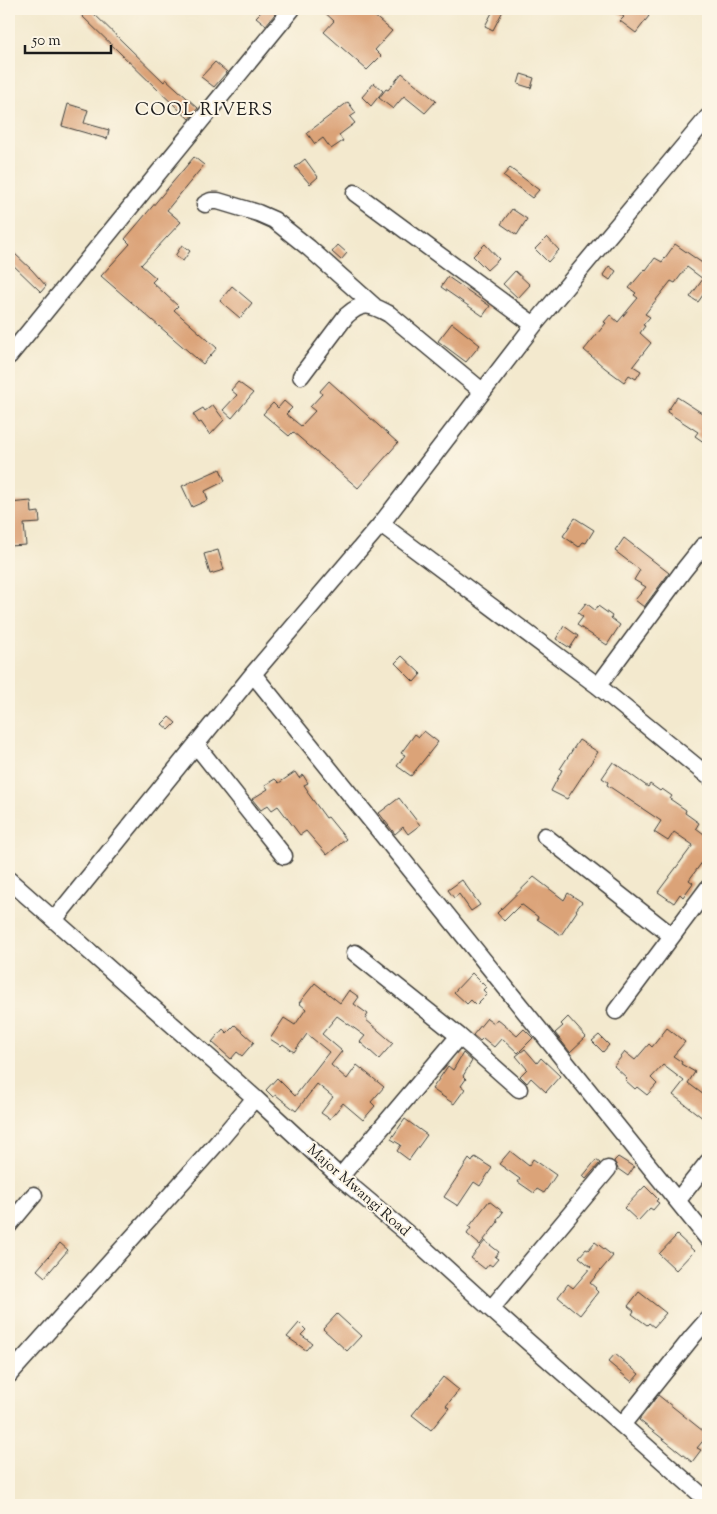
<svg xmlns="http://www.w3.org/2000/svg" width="717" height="1514" viewBox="0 0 717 1514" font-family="'Sorts Mill Goudy',serif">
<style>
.building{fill:#dba378}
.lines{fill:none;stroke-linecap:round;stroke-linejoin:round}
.minor-casing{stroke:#3c3b37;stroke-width:19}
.minor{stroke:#fff;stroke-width:16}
.labels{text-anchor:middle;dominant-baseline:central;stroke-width:4;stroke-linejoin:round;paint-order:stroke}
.street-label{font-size:15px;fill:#1c1c1c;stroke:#fcf5e5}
.quarter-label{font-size:18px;letter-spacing:1px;fill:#1c1c1c;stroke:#fcf5e5}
</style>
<rect width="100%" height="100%" fill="#fcf5e5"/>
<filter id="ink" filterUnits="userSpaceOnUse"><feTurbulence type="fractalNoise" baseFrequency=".02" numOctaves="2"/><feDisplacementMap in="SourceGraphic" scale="10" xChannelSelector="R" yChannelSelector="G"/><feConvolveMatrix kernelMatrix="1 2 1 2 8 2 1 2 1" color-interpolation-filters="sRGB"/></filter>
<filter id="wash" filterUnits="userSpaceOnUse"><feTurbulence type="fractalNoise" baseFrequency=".0096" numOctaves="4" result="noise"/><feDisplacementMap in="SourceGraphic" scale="20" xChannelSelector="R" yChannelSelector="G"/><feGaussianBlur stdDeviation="1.12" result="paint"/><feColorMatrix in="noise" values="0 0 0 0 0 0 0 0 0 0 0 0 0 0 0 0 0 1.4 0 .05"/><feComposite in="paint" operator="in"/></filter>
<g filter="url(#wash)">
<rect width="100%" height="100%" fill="#f3e9ce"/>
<g id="blocks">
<path class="building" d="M87 9H89L164 82 166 79 198 108 189 119 158 90 81 15Z
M264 9H279L266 25 256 17Z
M321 9H366L392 31 375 50 381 56 367 70 324 32 334 21Z
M494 9H504L493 30 485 26Z
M613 9H653L648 15 649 16 636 33 620 21 624 17Z
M215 62 227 72 214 87 201 77Z
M402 73 436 101 425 113 404 96 393 109 379 98 386 89 388 90Z
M521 74 534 78 531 88 518 84Z
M374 83 383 91 371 106 362 97Z
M348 102 356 113 350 117 355 123 339 135 343 141 331 149 323 138 315 144 307 133Z
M68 104 88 110 84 123 109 130 107 139 62 126Z
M194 157 204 165 167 210 181 222 141 265 156 278 152 282 178 306 174 310 217 348 203 364 101 276 130 244 125 239Z
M305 159 318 177 310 184 295 167Z
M510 168 539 190 532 198 503 176Z
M512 209 527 219 517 235 501 224Z
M547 237 559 250 548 262 535 249Z
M485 244 499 259 487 270 473 256Z
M675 244 708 267V288L698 302 690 297 703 279 687 267 675 283 671 281 645 314 650 317 643 325 645 326 640 333 651 343 633 366 641 371 636 379 629 375 624 382 605 368 584 350 606 323 604 322 610 315 618 322 638 298 634 295 636 293 629 288 645 269 646 270 655 258 662 262Z
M182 245 190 251 183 261 175 256Z
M338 245 347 253 341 260 332 252Z
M14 253 32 270 46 286 41 292 9 261Z
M609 266 616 271 610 280 603 275Z
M515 271 530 285 518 298 503 284Z
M448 277 490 306 483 316 441 287Z
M232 286 252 303 240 318 220 301Z
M452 323 480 345 466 362 438 341Z
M329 381 398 443 358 488 293 432 289 436 263 414 273 403 278 408 284 401 292 408 286 414 301 426 315 411 310 407 322 394 320 391Z
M238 382 253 393 232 418 223 410 237 395 231 390Z
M677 397 708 417V445L695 436 698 432 667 412Z
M213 405 224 420 210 435 201 422 199 423 193 414 203 408 205 411Z
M220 469 225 481 205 491 208 500 192 507 182 486Z
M31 501 32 513 39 512 40 523 24 524 26 545 9 546V518L11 517 9 503Z
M575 518 594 530 586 543 583 542 579 547 563 536Z
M624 538 669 573 644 607 635 600 646 587 634 580 640 570 615 551Z
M218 550 224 570 210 574 204 554Z
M586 603 595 610 598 606 612 616 611 618 620 625 607 645 577 625 583 617 578 613Z
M564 626 578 636 570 648 556 639Z
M402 656 421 674 414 682 395 663Z
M169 717 176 723 169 730 162 724Z
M424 731 438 742 411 776 397 766 405 755 401 753 415 734 419 737Z
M579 740 598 752 567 799 551 791 562 770 560 769Z
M613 762 648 787 650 784 660 791 662 789 672 796 670 799 686 810 685 813 699 823 696 828 708 837V857L704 862 703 861 689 880 693 883 683 897 680 894 674 903 658 892 693 845 674 832 668 841 654 832 661 821 607 785 608 782 602 778Z
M295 772 299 778 303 775 308 783 304 785 308 791 307 792 326 818 328 817 346 839 327 855 306 831 300 835 278 806 272 810 268 805 261 810 252 799 268 789 265 785 275 779 279 783Z
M399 798 420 825 408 834 403 827 395 834 379 813Z
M534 877 564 900 568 893 582 902 576 910 577 911 561 935 537 919 538 917 521 904 504 921 497 913Z
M462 880 480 905 471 911 459 894 454 898 448 890Z
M472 973 486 987 483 990 487 994 476 1005 471 1000 467 1004 454 992Z
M315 983 340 1003 349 990 359 997 354 1004 368 1014 365 1019 393 1043 379 1059 360 1042 365 1036 337 1016 322 1034 342 1051 331 1065 347 1079 357 1065 384 1087 371 1102 375 1106 363 1120 343 1103 330 1119 321 1113 333 1097 317 1084 296 1111 276 1095 273 1097 266 1090 277 1078 295 1096 329 1052 307 1034 294 1052 283 1044 281 1046 270 1039 284 1018 295 1025 306 1009 299 1003Z
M568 1017 586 1037 570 1052 555 1033 563 1026 561 1024Z
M487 1018 494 1023 497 1019 517 1036 524 1029 533 1038 518 1053 502 1038 494 1047 483 1038 480 1041 473 1035Z
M235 1025 254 1042 242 1056 237 1052 231 1059 212 1042 223 1029 227 1033Z
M667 1028 685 1042 673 1056 682 1062 681 1064 695 1072 688 1083 708 1098V1122L673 1095 684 1081 663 1065 651 1078 657 1084 647 1095 637 1087 635 1089 625 1080 627 1078 614 1066 625 1052 635 1060 649 1044 652 1047Z
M599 1035 609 1045 603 1052 592 1041Z
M525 1049 537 1063 541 1058 560 1076 546 1092 531 1078 527 1083 520 1076 527 1069 516 1056Z
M463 1053 472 1061 463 1076 466 1079 461 1086 465 1089 454 1104 432 1089 448 1066 453 1070Z
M405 1119 427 1135 409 1160 397 1151 401 1145 391 1139Z
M510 1151 529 1166 533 1159 556 1175 544 1193 537 1189 534 1193 518 1182 520 1179 499 1164Z
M475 1157 492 1168 480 1186 474 1182 458 1206 444 1197 469 1159 472 1162Z
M618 1157 634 1167 628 1176 618 1169 614 1161Z
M596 1160 600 1163 586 1179 583 1176Z
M645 1186 658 1199 656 1201 659 1203 653 1210 650 1208 638 1221 624 1208Z
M489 1201 503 1212 497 1220 498 1222 480 1245 467 1234 471 1228 469 1227Z
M677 1235 694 1251 676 1270 659 1254Z
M485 1241 499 1252 495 1257 498 1259 492 1266 489 1264 485 1269 471 1258Z
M595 1242 613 1256 590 1283 596 1288 595 1289 598 1292 580 1315 558 1297 568 1284 573 1288 591 1267 579 1257 586 1249 588 1250Z
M60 1243 68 1250 45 1277 37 1270Z
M639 1292 666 1313 654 1327 649 1323 647 1325 632 1314 634 1311 628 1306Z
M337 1314 361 1336 347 1351 323 1329Z
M299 1323 306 1330 301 1335 312 1343 306 1350 287 1337Z
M615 1354 639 1374 632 1382 608 1362Z
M443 1377 459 1390 446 1406 449 1408 431 1430 412 1415Z
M658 1395 708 1435 697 1448 701 1450 692 1462 639 1420Z"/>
</g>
</g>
<g filter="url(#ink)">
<use href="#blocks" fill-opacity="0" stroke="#3c3b37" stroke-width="1"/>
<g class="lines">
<defs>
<path id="minor" d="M355 193 534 325
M205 204 211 201H218L258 213 274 220 309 248 374 306
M9 356 292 9
M301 376 346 316C363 301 370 304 389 314L482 391
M381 524 598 686 708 776
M253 674 708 1239
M598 686 683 571 703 546H708
M196 745 284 856
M545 836 672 936
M9 880 255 1098 340 1177 414 1239 491 1309 708 1501
M54 920 253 674 381 524 534 325 708 117
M355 953 459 1036 519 1089
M616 1011 708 888
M340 1177 459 1036
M678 1200 708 1162
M9 1225 34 1195
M491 1309 608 1169
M9 1375 218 1142 255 1098
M622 1425 693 1336 708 1319"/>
</defs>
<use href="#minor" class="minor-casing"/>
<use href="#minor" class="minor"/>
</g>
</g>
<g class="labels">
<g class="street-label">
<text transform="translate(358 1191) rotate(41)">Major Mwangi Road</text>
</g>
<g class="quarter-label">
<text x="204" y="111">COOL RIVERS</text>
</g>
</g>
<rect width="717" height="1514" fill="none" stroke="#fcf5e5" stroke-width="30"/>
<path d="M25 45v8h86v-8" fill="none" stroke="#1c1c1c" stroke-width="2.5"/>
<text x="32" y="45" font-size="15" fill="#1c1c1c" stroke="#fcf5e5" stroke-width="4" paint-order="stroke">50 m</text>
</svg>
